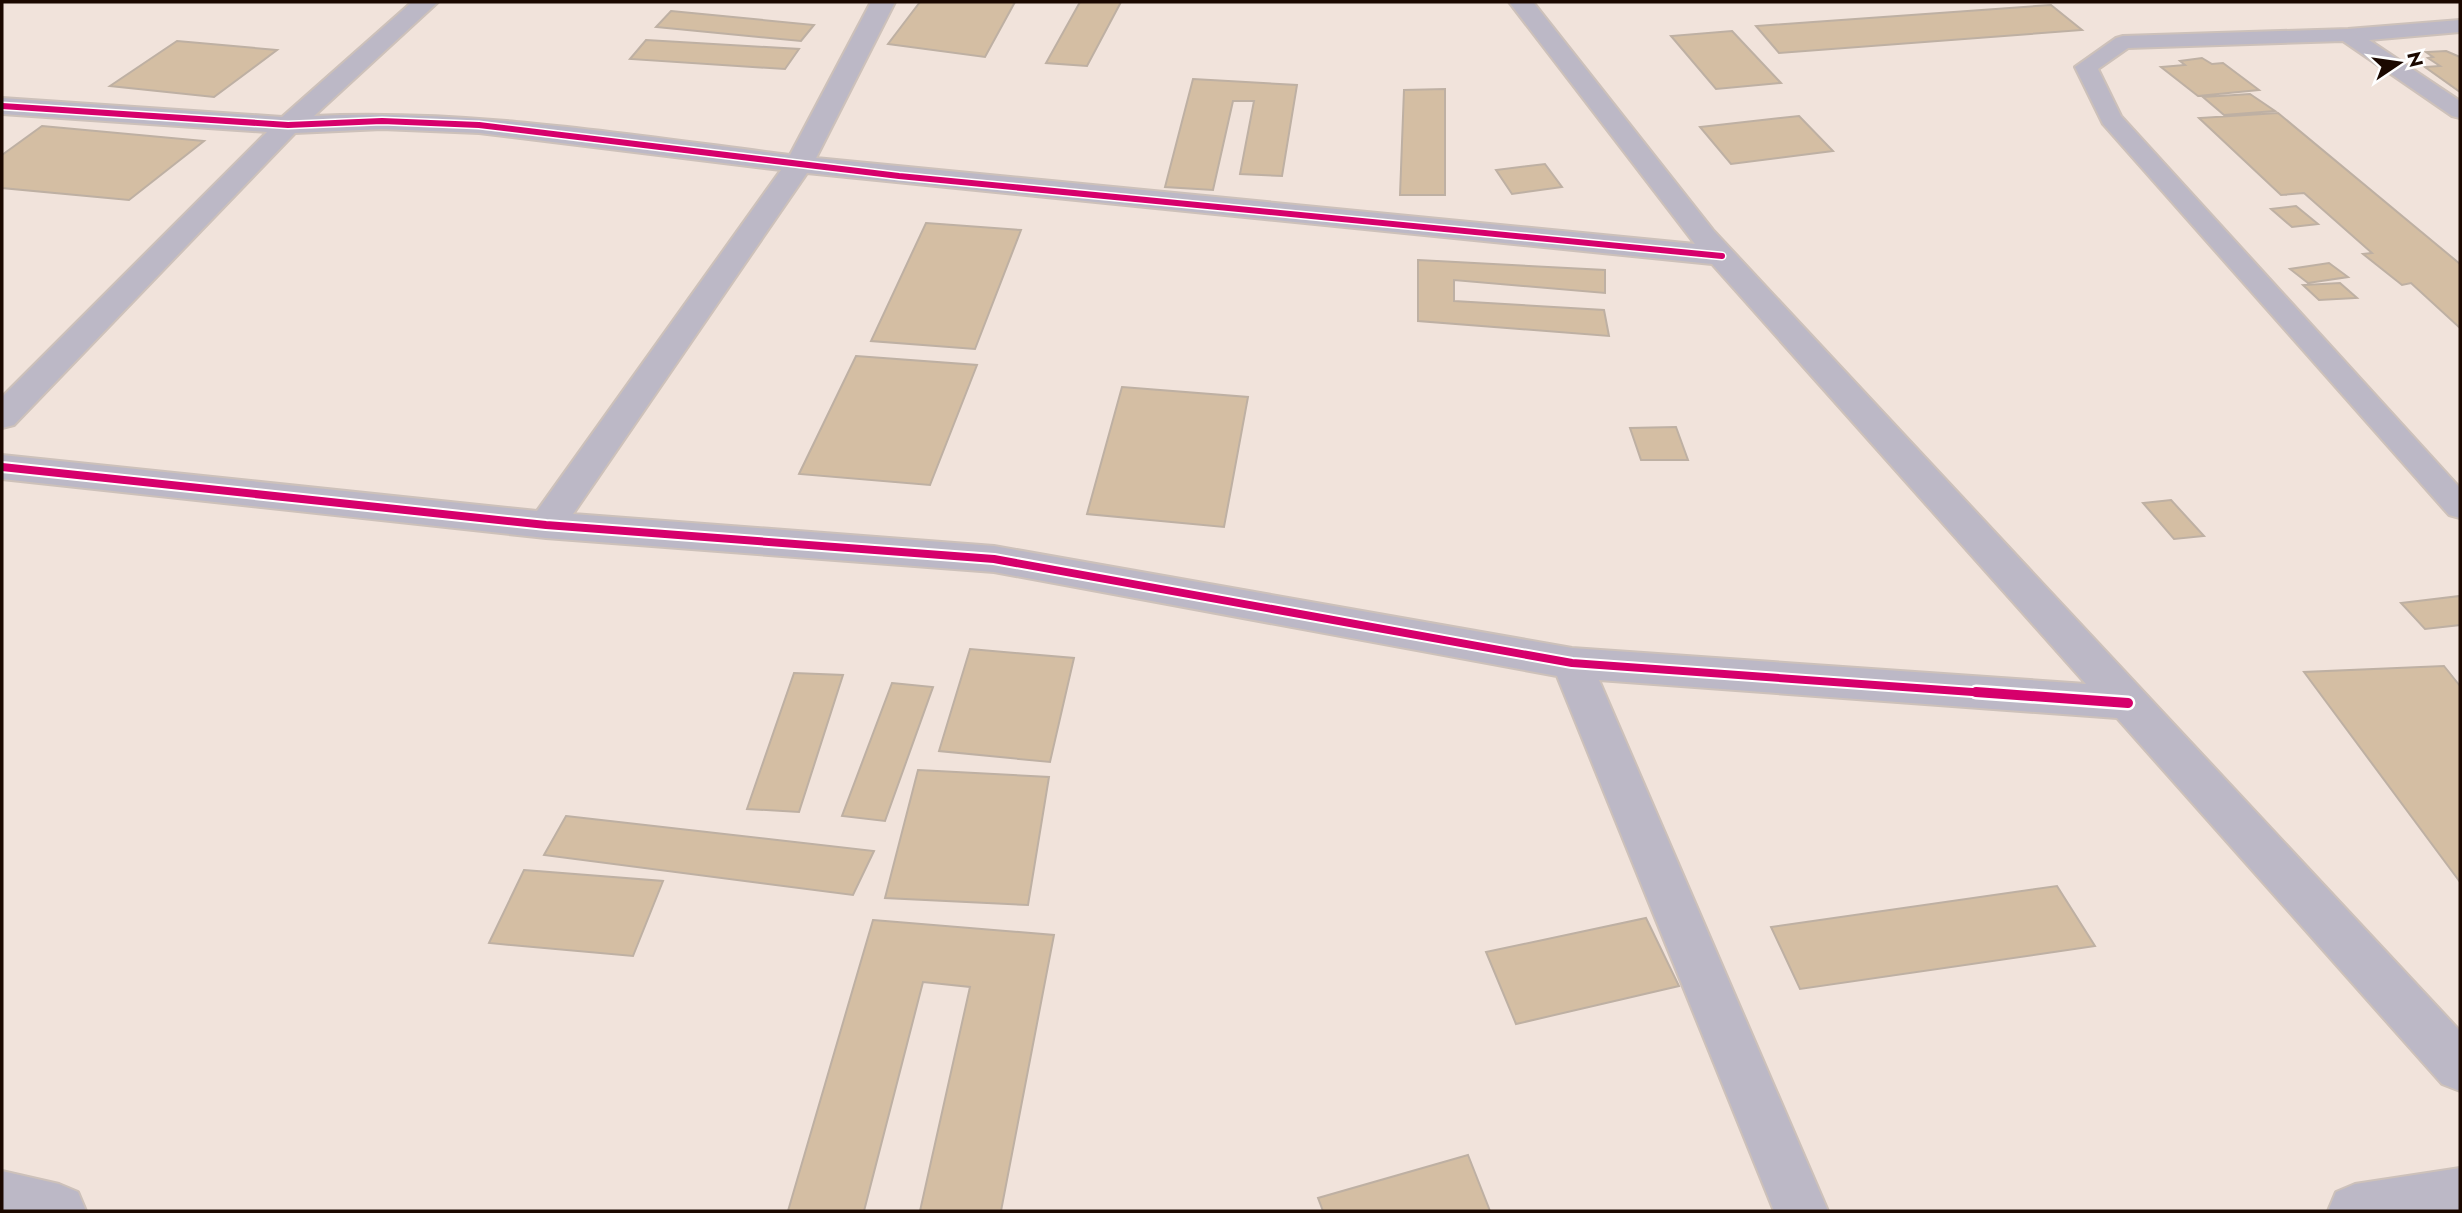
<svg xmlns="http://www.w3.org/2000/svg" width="2462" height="1213" viewBox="0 0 2462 1213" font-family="Jost,sans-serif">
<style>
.building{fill:#d4bea3;stroke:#beb0a3;stroke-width:2}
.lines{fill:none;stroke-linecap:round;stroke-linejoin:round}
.service-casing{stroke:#cdc1ba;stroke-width:4}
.minor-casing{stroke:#cdc1ba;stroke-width:4}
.service{fill:#bcb8c6;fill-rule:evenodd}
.minor{fill:#bcb8c6;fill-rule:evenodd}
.cycleway-far2-casing{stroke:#fff;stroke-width:9}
.cycleway-far1-casing{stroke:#fff;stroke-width:12}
.cycleway-casing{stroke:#fff;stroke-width:15}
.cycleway-far2{stroke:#d6006c;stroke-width:6}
.cycleway-far1{stroke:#d6006c;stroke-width:8}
.cycleway{stroke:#d6006c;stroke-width:10}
</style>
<rect width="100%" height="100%" fill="#f1e3db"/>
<path class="building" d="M920 2H1015L985 57 888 44Z
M1080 2H1121L1087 66 1046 63Z
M2051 5 2082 30 1779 53 1756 26Z
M671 11 814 25 801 41 656 27Z
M1732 31 1781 83 1716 89 1671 36Z
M646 40 799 49 785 69 630 59Z
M177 41 277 50 214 97 110 86Z
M2446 51 2460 57V92L2425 67 2440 66 2428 58 2433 57 2426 52Z
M2202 58 2212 64 2223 63 2259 90 2198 96 2161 67 2185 65 2180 61Z
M1193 79 1297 85 1282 176 1240 174 1254 101H1233L1213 190 1165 187Z
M1445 89V195H1400L1404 90Z
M2250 94 2275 111 2224 115 2203 97Z
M2278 113 2460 264V328L2411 283 2402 285 2363 254 2372 253 2304 193 2281 195 2199 118Z
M1799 116 1833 151 1731 164 1700 127Z
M42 126 204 141 129 200 2 188V155Z
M1545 164 1562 187 1512 194 1496 170Z
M2296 206 2318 224 2292 227 2271 209Z
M926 223 1021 230 975 349 871 341Z
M1418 260 1605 270V293L1454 280V301L1604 310 1609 336 1418 321Z
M2329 263 2348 277 2308 283 2290 269Z
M2340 283 2357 298 2319 300 2303 285Z
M856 356 977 365 930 485 799 474Z
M1122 387 1248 397 1224 527 1087 514Z
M1676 427 1688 460H1641L1630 428Z
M2171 500 2204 536 2174 539 2143 503Z
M2460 596V625L2425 629 2401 603Z
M970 649 1074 658 1050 762 939 751Z
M2444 666 2460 686V882L2304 672Z
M794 673 843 675 799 812 747 809Z
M892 683 933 687 885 821 842 816Z
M918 770 1049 777 1028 905 885 898Z
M566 816 874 851 853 895 544 855Z
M524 870 663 881 633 956 489 943Z
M2057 886 2095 946 1800 989 1771 927Z
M1646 918 1679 986 1516 1024 1486 952Z
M873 920 1054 935 1001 1211H920L970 987 923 982 864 1211H788Z
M1468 1155 1490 1211H1323L1318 1198Z"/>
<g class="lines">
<defs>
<path id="service" d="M2460 20V32L2369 40 2460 101V118L2452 116 2343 41 2128 48 2098 69 2121 116 2460 488V518L2449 515 2103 124 2075 67 2116 38 2123 36 2348 29Z"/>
<path id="minor" d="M412 2H438L314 116C474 109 632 135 790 155L871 2H895L816 158 1695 244 1509 2H1533L1713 230 2460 1031V1091L2442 1084 2117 718 1599 680 1828 1211H1774L1557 676 994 572 546 538 2 479V455L537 511 781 170 479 133 382 129 295 133 14 425 2 428V397L267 132 2 114V98L282 117ZM807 173 1712 264 2086 684 1572 648 994 546 573 514Z
M2460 1168V1211H2328L2336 1192 2355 1184Z
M2 1171 59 1184 78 1192 86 1211H2Z"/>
</defs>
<use href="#service" class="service-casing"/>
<use href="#minor" class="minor-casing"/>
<use href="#service" class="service"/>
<use href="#minor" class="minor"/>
<defs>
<path id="cycleway-far2" d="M2 106 288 125 382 121 479 125 899 176 1722 256"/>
<path id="cycleway-far1" d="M2 467 546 525 994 559 1572 663 2000 694"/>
<path id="cycleway" d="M1976 692 2128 703"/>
</defs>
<use href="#cycleway-far2" class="cycleway-far2-casing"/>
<use href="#cycleway-far1" class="cycleway-far1-casing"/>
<use href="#cycleway" class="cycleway-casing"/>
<use href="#cycleway-far2" class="cycleway-far2"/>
<use href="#cycleway-far1" class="cycleway-far1"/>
<use href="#cycleway" class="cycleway"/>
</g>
<rect width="2462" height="1213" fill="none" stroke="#1b0800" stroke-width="7"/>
<g transform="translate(2399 63) rotate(77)" stroke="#ffffff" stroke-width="5" paint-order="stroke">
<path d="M0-5L12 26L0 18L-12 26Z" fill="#1b0800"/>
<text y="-10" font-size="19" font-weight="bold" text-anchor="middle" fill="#1b0800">N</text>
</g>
</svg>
